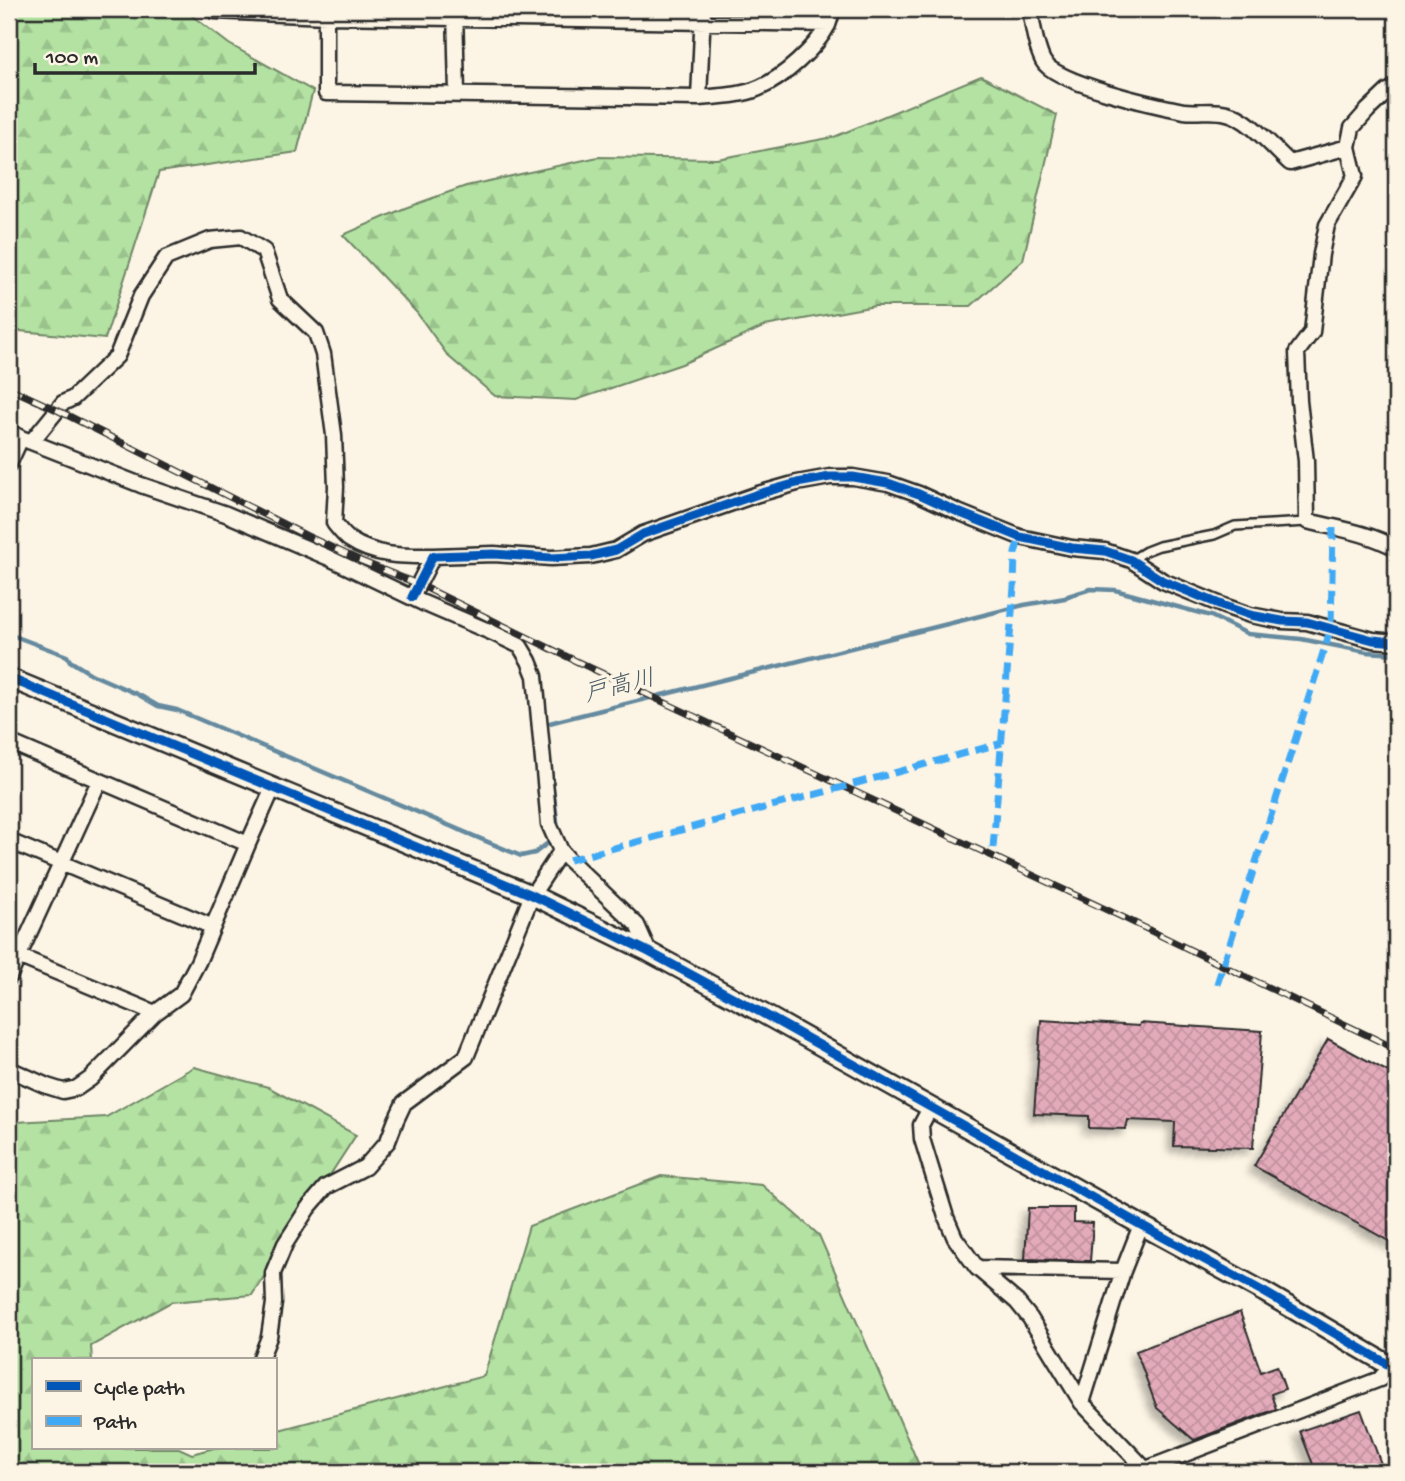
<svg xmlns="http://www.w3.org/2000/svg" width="1405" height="1481" viewBox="0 0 1405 1481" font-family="'Gochi Hand','Klee One',sans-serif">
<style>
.forest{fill:url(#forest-firs);stroke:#6f8666;stroke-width:2}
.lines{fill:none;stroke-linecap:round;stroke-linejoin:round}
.stream{stroke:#658a9f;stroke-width:4.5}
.building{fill:url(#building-cross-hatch);stroke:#2b2b2b;stroke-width:2;filter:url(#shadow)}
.service-casing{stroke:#2b2b2b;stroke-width:12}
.minor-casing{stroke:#2b2b2b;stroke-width:19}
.tertiary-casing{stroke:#2b2b2b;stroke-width:23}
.service{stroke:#fcf5e5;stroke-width:7}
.minor{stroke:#fcf5e5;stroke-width:14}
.tertiary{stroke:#fcf5e5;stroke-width:18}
.rail-casing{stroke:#2b2b2b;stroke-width:7}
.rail{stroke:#fcf5e5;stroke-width:4.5;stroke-dasharray:13;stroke-linecap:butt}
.quiet{stroke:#3fa9f5;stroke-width:7;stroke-dasharray:14 7;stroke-linecap:butt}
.cycleway-casing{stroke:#fcf5e5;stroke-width:13}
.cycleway{stroke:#0057b8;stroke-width:9}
.labels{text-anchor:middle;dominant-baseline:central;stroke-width:7;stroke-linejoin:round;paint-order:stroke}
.water-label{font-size:24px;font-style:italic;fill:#485a65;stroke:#fcf5e5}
</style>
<defs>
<pattern id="forest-firs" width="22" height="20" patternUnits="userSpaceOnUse" patternTransform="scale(1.75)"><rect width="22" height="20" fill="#b3e2a2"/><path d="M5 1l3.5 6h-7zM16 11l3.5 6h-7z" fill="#9ac28c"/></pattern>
<pattern id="building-cross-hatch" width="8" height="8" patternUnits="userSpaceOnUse" patternTransform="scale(1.75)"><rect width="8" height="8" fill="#e3aaba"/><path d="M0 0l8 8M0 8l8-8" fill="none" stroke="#c392a0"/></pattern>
<filter id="shadow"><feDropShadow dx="-5.5" dy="5.5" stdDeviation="3.5" flood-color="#0004"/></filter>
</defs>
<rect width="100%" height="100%" fill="#fcf5e5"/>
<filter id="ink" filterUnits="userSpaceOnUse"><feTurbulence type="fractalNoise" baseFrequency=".0143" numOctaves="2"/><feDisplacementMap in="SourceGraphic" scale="14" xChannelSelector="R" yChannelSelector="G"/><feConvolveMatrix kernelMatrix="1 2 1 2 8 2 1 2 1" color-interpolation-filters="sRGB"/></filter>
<g filter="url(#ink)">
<path class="forest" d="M9 9H186V11L229 44 313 91 297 152 159 172 105 339 9 330Z
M981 76 1057 115 1023 260 971 306H875L765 326 682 364 576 400 495 396 448 356 417 313 343 235 405 208 466 186 598 157 717 159 834 137Z
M194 1067 268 1087 356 1135 252 1295 171 1302 91 1346 92 1360H33V1448H179L192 1454 214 1448H275V1431L484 1376 529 1226 661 1176 762 1185 819 1235 922 1472H9V1119L15 1122 106 1117Z"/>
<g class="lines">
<path class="stream" d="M9 634 67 656 70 661 91 674 139 695 158 706 177 710 521 856 535 853 553 839
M546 728V724L561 720 1024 605 1065 598 1068 596 1091 589 1115 590 1211 616 1248 634 1301 639 1367 652 1396 654
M549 754 558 829"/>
</g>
<path class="building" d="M1041 1020 1139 1026 1140 1023 1262 1031 1253 1148 1174 1146 1175 1122 1128 1120 1126 1129 1089 1128V1116L1034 1114Z
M1328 1039 1396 1076V1245L1254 1166Z
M1028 1208H1074V1222L1093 1223 1090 1261 1025 1259Z
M1240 1312 1261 1372 1277 1366 1285 1389 1271 1394 1276 1409 1194 1440 1157 1408 1136 1351Z
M1361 1410 1384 1472H1316L1300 1431Z"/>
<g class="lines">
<defs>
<path id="service" d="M1131 560 1146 551 1159 546 1214 535 1235 526 1307 522"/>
<path id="minor" d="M214 9 215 11 326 16 828 24
M455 9 457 94
M1030 9C1033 26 1035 45 1043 61 1054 83 1158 106 1184 111 1198 113 1213 109 1227 113 1249 118 1273 148 1290 163L1348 147
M326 16V93L699 98C719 96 741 96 759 88 783 78 816 48 828 25 830 20 831 14 833 9
M1396 87 1388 91 1368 110 1352 128 1348 147 1355 176 1327 225 1321 254 1312 332 1297 352 1299 401 1306 461 1307 521C1340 529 1366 532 1396 548
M699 98 703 9
M9 431 21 438 141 485 226 514 327 557 423 603 493 633 520 646 529 661 535 676 549 824 561 851 569 860 637 925 649 952
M32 441 63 403 73 398 117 356 141 296 166 258 210 240 241 237 264 251 280 299 316 333 323 354 334 435 336 487 334 523C339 529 344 536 350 540 376 557 404 556 433 556
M9 464 21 438
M412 597 433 556 494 554 551 558 591 556 616 550 643 534 758 494 797 483 830 477H853L888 483 919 494 958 512 1020 537 1072 548 1105 551 1131 560 1163 581 1224 606 1250 615 1282 621 1307 622 1373 640 1396 642
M9 742 248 844 273 788
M9 841 213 927
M18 956 155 1013
M9 977 99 781
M9 1069 47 1086 63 1091 77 1088 90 1079 155 1013 181 994 198 962 248 844
M930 1108 921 1125 922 1139 946 1217 955 1238 977 1268 1017 1302 1030 1318 1082 1403 1148 1472
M977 1268 1123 1271
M260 1360 269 1337 274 1303 273 1273 285 1244 308 1208 326 1187 365 1167 388 1141 396 1120 404 1103 466 1057 532 895 561 851
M1082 1403 1123 1271 1141 1225
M1146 1469 1380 1379 1391 1366"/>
<path id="tertiary" d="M9 678 532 895 649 952 762 1013 1141 1225 1264 1292 1396 1369"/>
</defs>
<use href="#service" class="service-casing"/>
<use href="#minor" class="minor-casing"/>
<use href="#tertiary" class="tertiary-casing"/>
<use href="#service" class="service"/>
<use href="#minor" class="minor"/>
<use href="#tertiary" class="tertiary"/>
<defs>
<path id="rail" d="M9 388 57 410 307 536 361 561 418 584 578 662 1120 916 1396 1049"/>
</defs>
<use href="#rail" class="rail-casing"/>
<use href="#rail" class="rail"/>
<path class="quiet" d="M993 848 1014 587 1015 553 1020 537
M569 860 843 787 1002 743
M1217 984 1331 628 1333 528"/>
<defs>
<path id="cycleway" d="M412 597 433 556 494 554 551 558 591 556 616 550 643 534 758 494 797 483 830 477H853L888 483 919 494 958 512 1020 537 1072 548 1105 551 1131 560 1163 581 1224 606 1250 615 1282 621 1307 622 1373 640 1396 642
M9 678 532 895 649 952 762 1013 1141 1225 1264 1292 1396 1369"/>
</defs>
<use href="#cycleway" class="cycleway-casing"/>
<use href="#cycleway" class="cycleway"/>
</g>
</g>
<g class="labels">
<g class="water-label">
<text transform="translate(620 688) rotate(-14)">戸高川</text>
</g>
</g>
<rect width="1405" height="1481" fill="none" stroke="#fcf5e5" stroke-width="35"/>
<rect x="18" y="18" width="1370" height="1446" fill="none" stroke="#2b2b2b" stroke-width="2.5" filter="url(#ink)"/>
<rect x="32" y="1358" width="245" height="91" fill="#fcf5e5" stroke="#a8a49b" stroke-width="2"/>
<rect x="46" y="1381" width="35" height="10" fill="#0057b8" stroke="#a8a49b" stroke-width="2"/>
<text x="94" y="1394" font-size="21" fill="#2b2b2b">Cycle path</text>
<rect x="46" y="1416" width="35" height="10" fill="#3fa9f5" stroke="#a8a49b" stroke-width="2"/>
<text x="94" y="1428" font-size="21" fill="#2b2b2b">Path</text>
<path d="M35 63v10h220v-10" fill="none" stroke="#2b2b2b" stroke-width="3.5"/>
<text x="46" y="63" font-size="21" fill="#2b2b2b" stroke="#fcf5e5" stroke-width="5" paint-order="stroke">100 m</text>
</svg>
